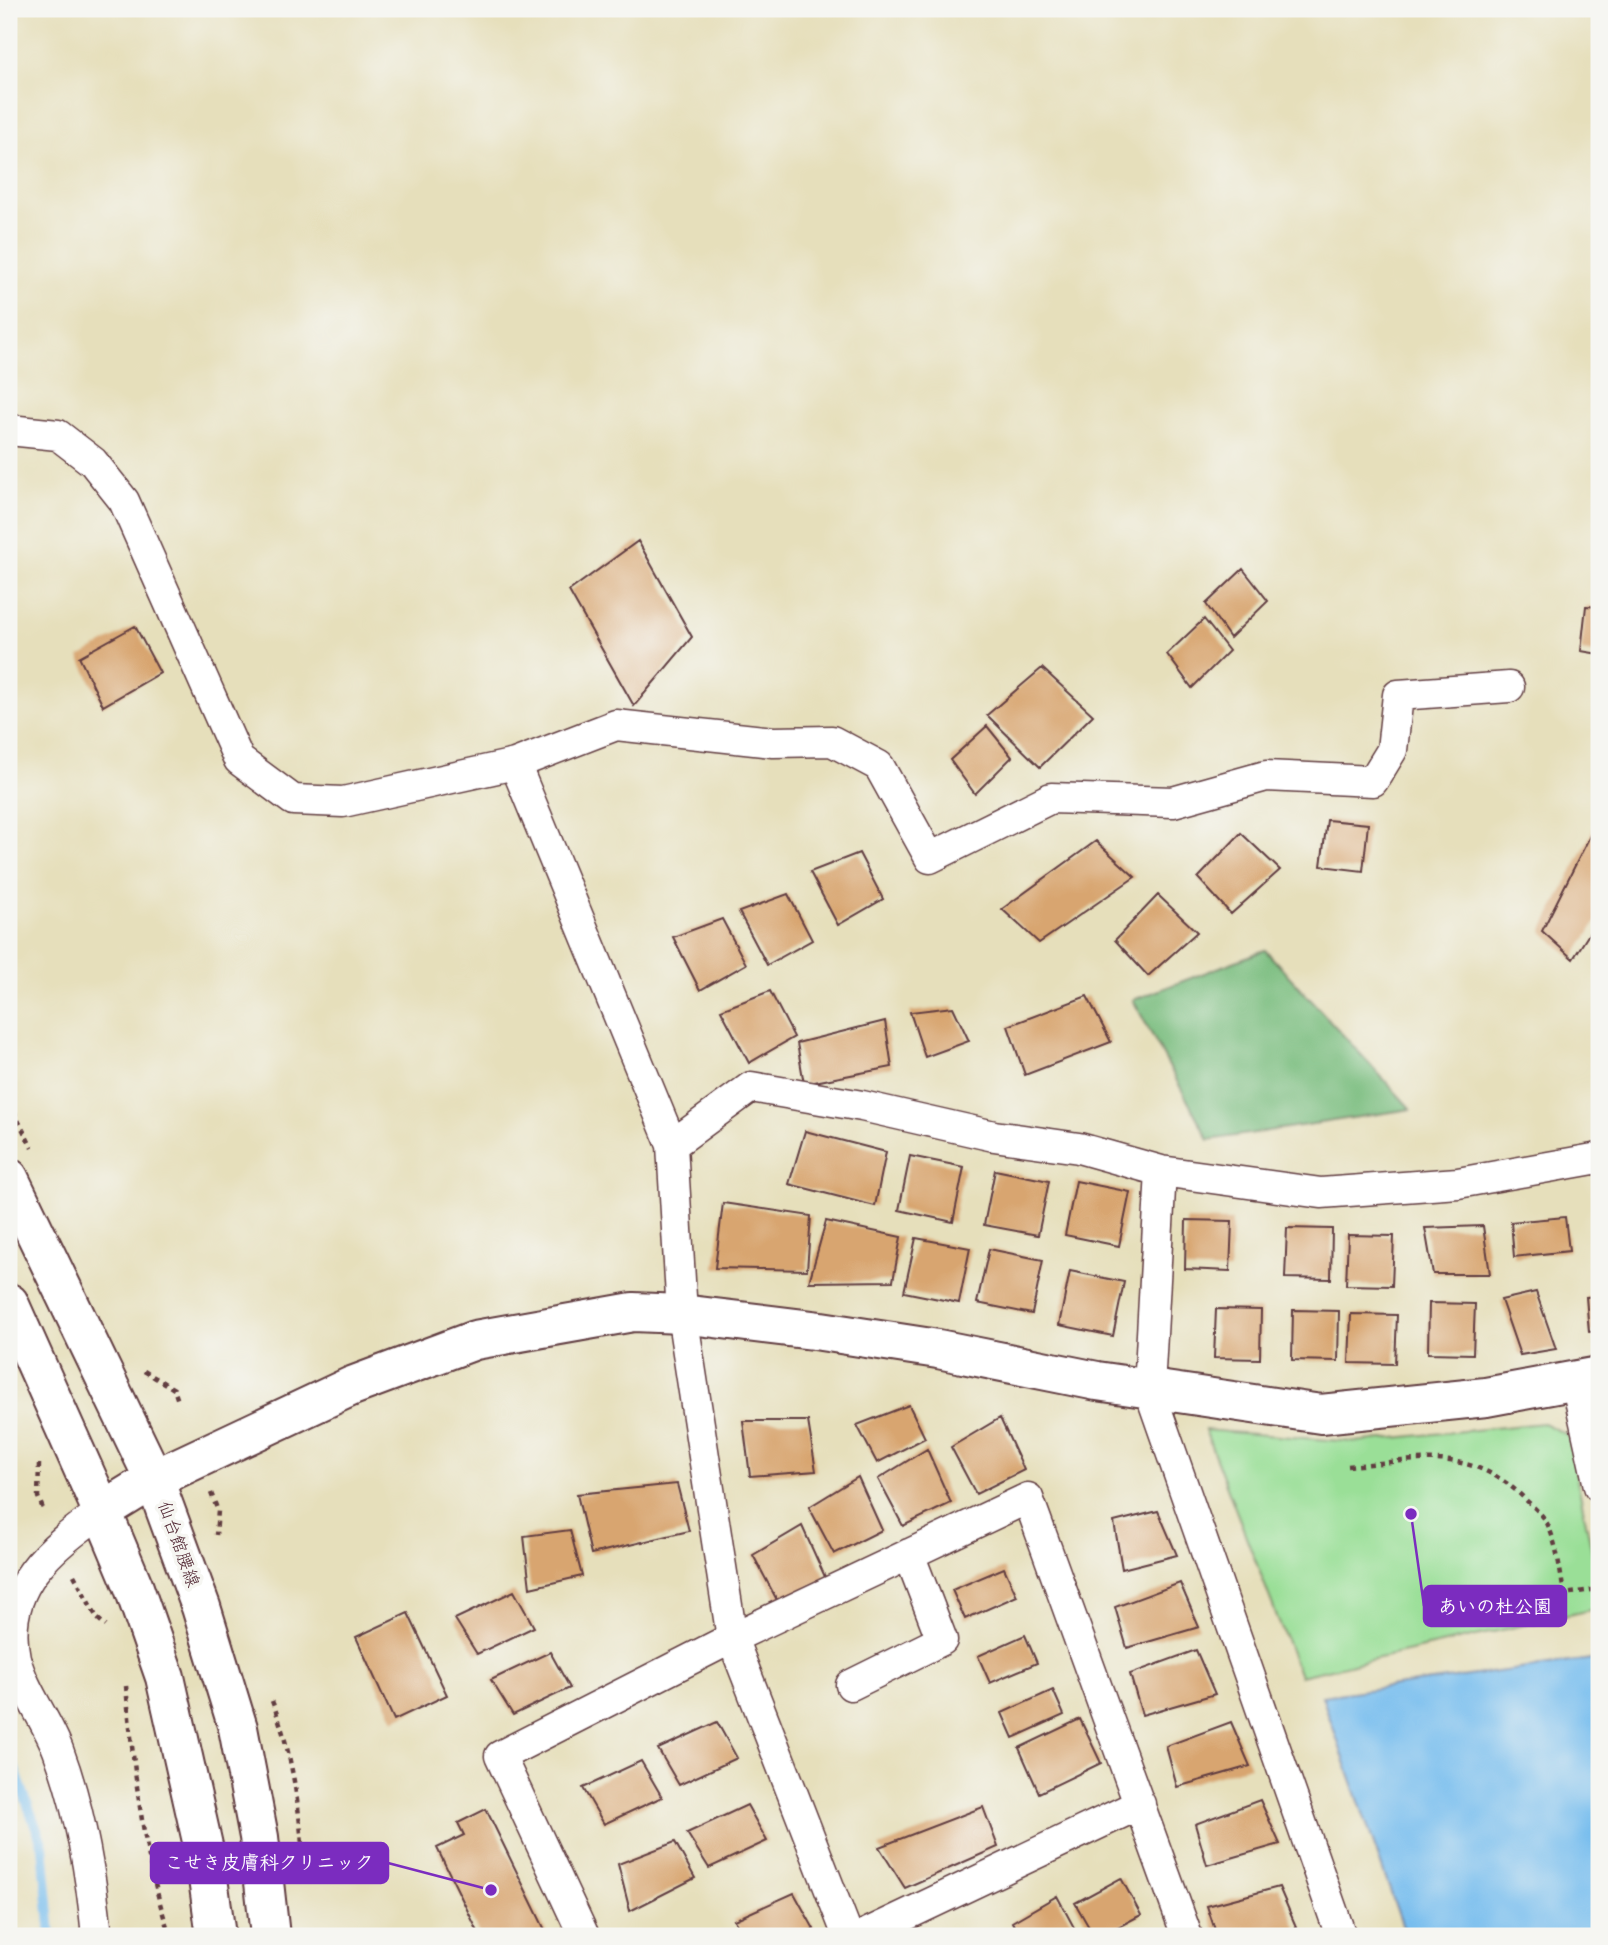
<svg xmlns="http://www.w3.org/2000/svg" width="1608" height="1945" viewBox="0 0 1608 1945" font-family="'Shantell Sans','Klee One',sans-serif">
<style>
.green{fill:#9adf97;stroke:#727f61;stroke-width:2}
.forest{fill:#7bbe80;stroke:#626e56;stroke-width:2}
.water{fill:#77bdee;stroke:#606e8c;stroke-width:2}
.lines{fill:none;stroke-linecap:round;stroke-linejoin:round}
.stream{stroke:#77bdee;stroke-width:10}
.building{fill:#d8a56f}
.street-casing{stroke:#613c41;stroke-width:33}
.secondary-casing{stroke:#613c41;stroke-width:42}
.path{stroke:#613c41;stroke-width:4.5;stroke-dasharray:5 5;stroke-linecap:butt}
.street{stroke:#fff;stroke-width:30}
.secondary{stroke:#fff;stroke-width:38}
.labels{text-anchor:middle;dominant-baseline:central;stroke-width:7;stroke-linejoin:round;paint-order:stroke}
.street-label{font-size:18px;fill:#4a1f2b;stroke:#f6f6f2}
.leader{fill:none;stroke:#7b2cbf;stroke-width:2.5}
.callout-dot{fill:#7b2cbf;stroke:#f6f6f2;stroke-width:2.5}
.callout{fill:#7b2cbf;stroke:#7b2cbf;stroke-width:2.5}
.callout-label{font-size:19px;text-anchor:middle;font-weight:bold;fill:#fff}
</style>
<rect width="100%" height="100%" fill="#f6f6f2"/>
<filter id="ink" filterUnits="userSpaceOnUse"><feTurbulence type="fractalNoise" baseFrequency=".0143" numOctaves="2"/><feDisplacementMap in="SourceGraphic" scale="14" xChannelSelector="R" yChannelSelector="G"/><feConvolveMatrix kernelMatrix="1 2 1 2 8 2 1 2 1" color-interpolation-filters="sRGB"/></filter>
<filter id="wash" filterUnits="userSpaceOnUse"><feTurbulence type="fractalNoise" baseFrequency=".00686" numOctaves="4" result="noise"/><feDisplacementMap in="SourceGraphic" scale="28" xChannelSelector="R" yChannelSelector="G"/><feGaussianBlur stdDeviation="1.57" result="paint"/><feColorMatrix in="noise" values="0 0 0 0 0 0 0 0 0 0 0 0 0 0 0 0 0 1.4 0 .05"/><feComposite in="paint" operator="in"/></filter>
<g filter="url(#wash)">
<rect width="100%" height="100%" fill="#e6dfbb"/>
<path class="green" d="M1543 1423 1568 1435 1599 1585V1608L1300 1676 1205 1430 1354 1442Z"/>
<path class="forest" d="M1265 950 1411 1109 1209 1140 1133 1000Z"/>
<path class="water" d="M1599 1658V1936H1406L1322 1696Z"/>
<g class="lines">
<path class="stream" d="M9 1754 43 1846 51 1936"/>
</g>
<g id="blocks">
<path class="building" d="M638 541 692 637 634 706 569 591Z
M1243 569 1268 601 1230 638 1206 604Z
M1586 606 1599 607V654L1581 651Z
M1204 619 1229 651 1192 688 1167 654Z
M135 626 160 673 103 706 79 657Z
M1042 668 1093 715 1040 767 987 715Z
M987 726 1012 757 975 794 950 760Z
M1327 820 1368 824 1363 871 1321 866Z
M1594 828 1599 831V918L1573 959 1542 931Z
M1241 833 1280 870 1231 914 1198 878Z
M1096 841 1135 877 1039 943 1002 909Z
M859 853 883 899 838 925 810 872Z
M788 894 812 940 767 965 739 912Z
M1158 895 1197 932 1148 976 1115 940Z
M722 919 746 964 700 990 673 937Z
M770 991 794 1037 749 1063 721 1010Z
M1087 996 1111 1042 1025 1075 1008 1026Z
M953 1007 969 1041 925 1057 910 1012Z
M885 1021 892 1067 804 1084 797 1043Z
M805 1131 886 1152 875 1206 789 1184Z
M910 1156 964 1167 953 1222 899 1210Z
M995 1170 1049 1181 1038 1235 984 1225Z
M1076 1181 1130 1192 1119 1246 1065 1235Z
M723 1203 811 1216 807 1270 715 1268Z
M1599 1205V1241L1597 1242 1593 1206Z
M1565 1217 1569 1251 1514 1257 1511 1222Z
M1186 1220 1232 1221 1230 1271 1185 1269Z
M826 1221 901 1237 893 1281 809 1282Z
M1483 1226 1490 1274H1433L1425 1228Z
M1287 1228 1332 1229 1331 1279 1285 1278Z
M1348 1235 1394 1236 1392 1286 1346 1285Z
M916 1238 970 1248 959 1303 904 1292Z
M989 1249 1043 1260 1032 1314 977 1303Z
M1070 1271 1124 1282 1113 1336 1059 1325Z
M1536 1292 1556 1349 1520 1355 1501 1300Z
M1599 1296V1331L1589 1332 1586 1297Z
M1429 1303 1475 1304 1473 1354 1428 1353Z
M1216 1309 1261 1310 1260 1359 1214 1358Z
M1293 1310 1339 1311 1338 1361 1292 1360Z
M1351 1314 1397 1315 1395 1364 1349 1363Z
M909 1405 925 1438 877 1463 857 1425Z
M1000 1418 1024 1470 976 1494 951 1447Z
M743 1421H808L816 1471 750 1476Z
M927 1449 951 1503 903 1526 878 1479Z
M858 1477 882 1530 834 1554 809 1507Z
M677 1484 689 1531 591 1554 577 1494Z
M1158 1511 1177 1555 1122 1569 1114 1522Z
M802 1526 826 1579 778 1602 753 1555Z
M570 1530 582 1576 530 1588 524 1536Z
M1004 1568 1017 1596 965 1619 952 1590Z
M1180 1583 1199 1627 1127 1648 1115 1607Z
M514 1591 534 1627 477 1654 455 1619Z
M408 1613 447 1695 394 1720 356 1637Z
M1025 1635 1037 1663 990 1683 978 1656Z
M1196 1650 1215 1694 1142 1715 1130 1674Z
M550 1652 570 1688 513 1715 491 1680Z
M1053 1690 1064 1715 1013 1738 1002 1713Z
M1080 1719 1101 1763 1039 1793 1019 1748Z
M717 1722 737 1758 679 1785 658 1749Z
M1231 1722 1250 1766 1177 1787 1166 1746Z
M641 1761 662 1797 604 1824 583 1788Z
M1260 1800 1280 1844 1207 1865 1195 1824Z
M747 1805 767 1841 709 1868 687 1833Z
M983 1807 998 1847 905 1888 879 1847Z
M486 1809 548 1936H480L437 1848 464 1835 458 1823Z
M675 1842 695 1878 630 1911 618 1864Z
M1121 1878 1141 1915 1101 1936H1094L1075 1903Z
M1279 1887 1300 1936H1217L1207 1906Z
M794 1893 814 1929 799 1936H744L734 1920Z
M1057 1896 1077 1933 1071 1936H1020L1012 1922Z"/>
</g>
</g>
<g filter="url(#ink)">
<use href="#blocks" fill-opacity="0" stroke="#613c41" stroke-width="2"/>
<g class="lines">
<defs>
<path id="street" d="M9 430 58 435 93 462 124 501 239 760 293 800 343 802 515 764 616 725 773 742 832 741 879 766 930 858 1051 798 1173 802 1266 776 1373 781 1392 750 1398 695 1509 687
M515 764 672 1145 682 1314 732 1638 848 1936
M672 1145 751 1087 862 1106 994 1136 1079 1148 1161 1171 1321 1193 1458 1183 1599 1158
M1161 1171 1149 1389 1341 1936
M1576 1381 1599 1486
M851 1685 942 1640 909 1554
M97 1936C91 1873 80 1809 58 1750 46 1719 23 1690 15 1658 0 1586 51 1548 102 1511
M584 1936 500 1756 732 1638 1028 1498 1187 1936
M862 1936 1140 1804"/>
<path id="secondary" d="M9 1178 154 1479 201 1607 238 1728 259 1837 270 1936
M9 1303 102 1511 133 1585 165 1677 204 1850 216 1936
M102 1511 154 1479 352 1386 475 1340 633 1312 682 1314 821 1331 938 1349 1097 1381 1321 1414 1486 1397 1599 1376"/>
</defs>
<use href="#street" class="street-casing"/>
<use href="#secondary" class="secondary-casing"/>
<path class="path" d="M9 1102 32 1148
M144 1371 174 1389 178 1401
M39 1464 38 1497 44 1511
M1348 1466C1416 1461 1470 1445 1524 1498 1531 1505 1541 1513 1546 1521 1557 1543 1560 1570 1564 1594L1599 1589
M211 1493 218 1511 216 1535
M74 1575 97 1618 106 1626
M126 1686C134 1772 143 1855 170 1936
M272 1701C295 1759 301 1822 305 1884"/>
<use href="#street" class="street"/>
<use href="#secondary" class="secondary"/>
</g>
</g>
<g class="labels">
<g class="street-label">
<text transform="translate(179 1544) rotate(70)">仙台館腰線</text>
</g>
</g>
<path class="leader" d="M1411 1514L1424 1606M491 1890L388 1863"/>
<g class="callout-dot">
<circle cx="1411" cy="1514" r="7"/>
<circle cx="491" cy="1890" r="7"/>
</g>
<g class="callout">
<rect x="1424" y="1586" width="142" height="40" rx="7"/>
<rect x="151" y="1843" width="237" height="40" rx="7"/>
</g>
<g class="callout-label">
<text x="1495" y="1613">あいの杜公園</text>
<text x="269" y="1869">こせき皮膚科クリニック</text>
</g>
<rect width="1608" height="1945" fill="none" stroke="#f6f6f2" stroke-width="35"/>
</svg>
